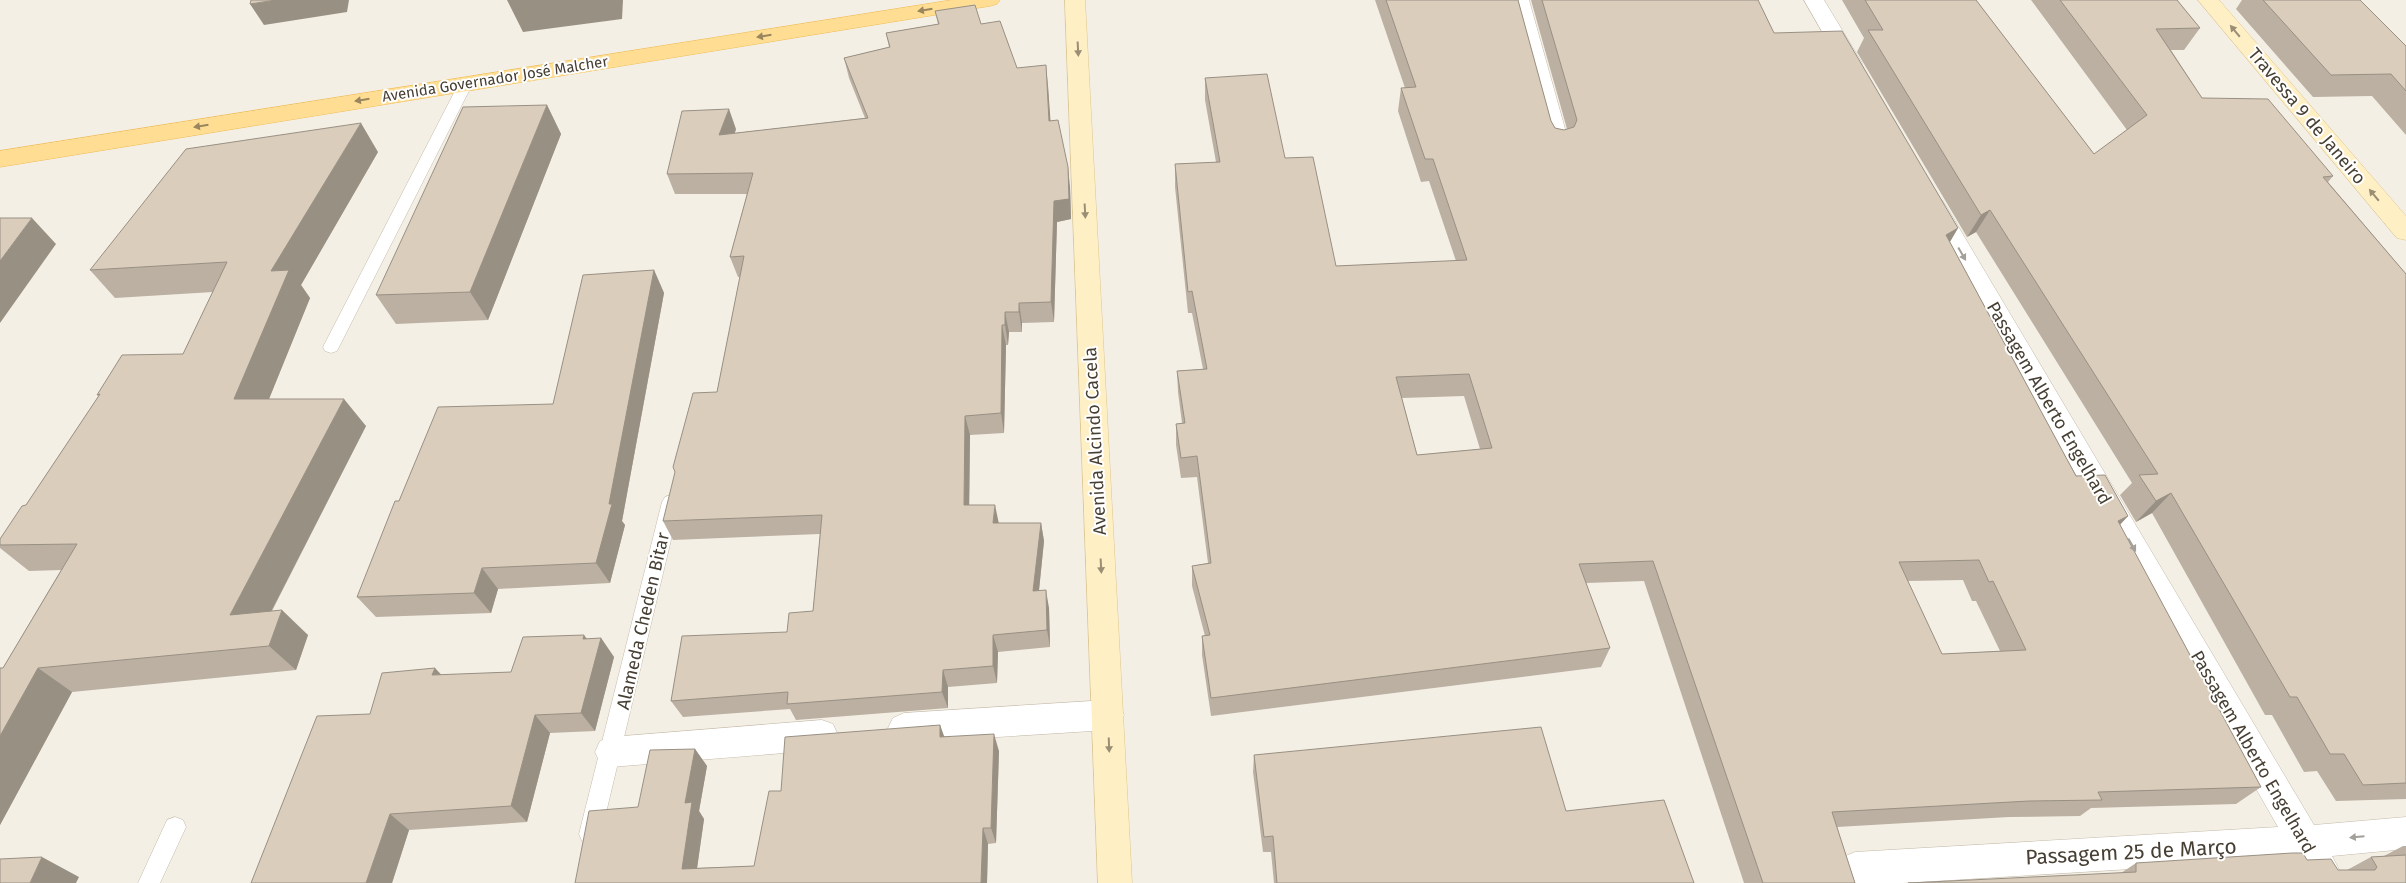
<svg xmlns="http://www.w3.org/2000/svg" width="2406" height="883" viewBox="0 0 2406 883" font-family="'Fira Sans',sans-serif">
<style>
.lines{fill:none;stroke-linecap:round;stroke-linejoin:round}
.lane-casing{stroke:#c4b9a9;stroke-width:1}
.street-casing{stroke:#c4b9a9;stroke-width:1}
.secondary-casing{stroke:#dcc691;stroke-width:1}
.primary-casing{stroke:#f0bd56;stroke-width:1}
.lane{fill:#fff;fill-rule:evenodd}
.street{fill:#fff;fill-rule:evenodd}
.secondary{fill:#ffefc4;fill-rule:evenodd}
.primary{fill:#ffdd93;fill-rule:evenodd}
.wall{fill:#bbb0a2;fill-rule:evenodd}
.shaded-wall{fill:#999084}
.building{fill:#dacdbc;stroke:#999084;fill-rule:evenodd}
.oneway{fill:#9a865e}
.oneway2{fill:#9a8e74}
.oneway3{fill:#a39f99}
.labels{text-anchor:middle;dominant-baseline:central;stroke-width:4;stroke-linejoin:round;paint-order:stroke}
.far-street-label{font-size:15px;fill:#473f33;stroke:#fff}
.street-label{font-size:18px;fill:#473f33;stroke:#fff}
.near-street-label{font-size:21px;fill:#473f33;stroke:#fff}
</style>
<rect width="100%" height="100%" fill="#f4efe4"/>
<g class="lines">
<defs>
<path id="lane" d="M466 79 473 83 339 347 337 351 331 353 325 351 323 347 459 83Z
M671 495 677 497 680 502 601 834 598 841 590 844 582 841 579 834 662 502 665 497Z
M175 817 183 820 186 827 160 883H138L167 820Z"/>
<path id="street" d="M1509 0H1529L1569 143 1566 148 1558 150 1550 148 1547 143Z
M1804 0H1824L1862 63 1859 68 1851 70 1843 68Z
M1934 198 1942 200 1946 206 2314 825 2406 817V849L2332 856 2346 883H2310L2296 859 1903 883H1848L1843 881 1838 869 1843 857 1855 852 2278 827 1922 206 1926 200Z
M1108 700 1119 705 1124 715 1119 725 1108 730 904 743 893 738 888 728 893 718 904 713Z
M822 720 833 724 838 735 833 746 822 750 611 767 600 763 595 752 600 741 611 737Z"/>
<path id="secondary" d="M1065 0H1085L1132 883H1098Z
M2198 0H2219L2406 216V240L2397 238Z"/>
<path id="primary" d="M952 0H1000L997 4 990 6 0 167V151Z"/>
</defs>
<use href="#lane" class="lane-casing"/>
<use href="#street" class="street-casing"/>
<use href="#secondary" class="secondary-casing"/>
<use href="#primary" class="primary-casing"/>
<use href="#lane" class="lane"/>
<use href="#street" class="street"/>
<use href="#secondary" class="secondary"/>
<use href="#primary" class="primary"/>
</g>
<path class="wall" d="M1375 0H1518L1551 121 1555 128 1564 130 1567 129 1531 0H1758L1774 33 1958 228 1950 242 2076 476 2128 516 2120 525 2261 787 2236 804 2091 808 2080 816 2009 817 1837 827 1855 883H1744L1644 581 1586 583 1610 648 1601 667 1211 716 1202 655V636H1205L1192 586V566L1208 563 1197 477 1181 478 1176 445V424L1182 423 1178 392 1177 371 1203 369 1192 313H1188L1175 187V164L1216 162 1205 100V78L1285 158 1336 266 1456 261 1429 181 1421 182 1398 111 1401 88H1405ZM1464 396 1480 449 1417 455 1402 398ZM1963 580 1972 601H1976L2000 651 1942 654 1907 581Z
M1842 0H1976L2094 154 2127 130 2031 0H2177L2200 28 2184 50H2171L2202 98 2333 176 2328 182 2406 274V799L2336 801 2317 771 2304 772 2272 715H2265L2152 513 2136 522 2120 495 2132 483 1976 232 1967 237 1857 52 1864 38Z
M2242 0H2360L2406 46V135L2372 96 2313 97 2236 9Z
M935 11 981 24 1017 68 1048 86 1050 121 1070 187 1071 219 1057 222 1054 322 1022 323V332H1009L1008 345H1006L1004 433 970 435 969 505 999 523H1041L1044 541 1039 591 1049 608 1050 647 998 652 997 683 948 687V708L796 720 790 709 683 717 671 701 787 632 813 611 820 534 673 540 663 521 717 392 740 277H738L730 257 747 194H675L667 174 736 129 735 133 865 118 849 78 844 58 889 47 886 33 938 24Z
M547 105 561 134 488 320 396 324 376 295Z
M378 152 301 285 310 298 269 399 366 426 272 611 308 635 296 670 72 692 0 825V668H3L61 570 29 571 0 548V539L26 505 99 396 97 395 183 354 213 292 115 298 90 270Z
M654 270 664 293 622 521 625 525 610 583 498 589 491 613 376 617 357 597 553 404Z
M601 638 614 657 595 731 550 733 527 822 409 830 392 883H251L370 714 441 675 511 672 587 639Z
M940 725 944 736 999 751 996 843 988 844 987 883H575L638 807 695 749 707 766 699 811 704 819 697 868 754 866 781 791Z
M1254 755 1566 811 1694 883H1274L1271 852H1263L1253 772Z
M2403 846H2406V883L2121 873 2136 863 2307 860 2338 870H2347L2371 857 2384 856Z"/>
<path class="shaded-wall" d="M276 0H349L347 12 264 25 250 4Z
M507 0H623L622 19 523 32Z
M1046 65 1048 86 1052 141 1049 121Z
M547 105 561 134 488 320 470 292Z
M729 109 736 129 726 155 719 135Z
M361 123 378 152 301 285 310 298 258 426 234 399 271 271Z
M1068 167 1070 187 1071 219 1057 222 1054 322 1051 302 1054 201Z
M1990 210 1976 232 1967 237 1981 215Z
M32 218 56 244 0 323V261Z
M1958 228 1945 250 1946 235Z
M654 270 664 293 622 521 625 525 610 583 596 563Z
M1019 303 1022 323V332L1019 312Z
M1005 312 1009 332 1008 345 1005 325Z
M1002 325 1006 345 1004 433 1001 413Z
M344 399 366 426 257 639 230 615Z
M965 416 970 435 969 523 964 505Z
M2171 493 2152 513 2136 522 2156 501Z
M995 505 999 524 993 523Z
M2128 516 2109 536 2118 521Z
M1041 523 1044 541 1037 609 1033 591Z
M482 568 498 589 491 613 474 593Z
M1046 590 1049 608 1050 647 1047 630Z
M282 610 308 635 296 670 269 646Z
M584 635 597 652 601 638 614 657 595 731 581 713 583 639Z
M993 635 998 652 997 683 993 666Z
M38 668 72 692 0 825V736Z
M435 668 452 686 432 675Z
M943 670 948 687V708L942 692Z
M535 715 550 733 527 822 511 806Z
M940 725 946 742 940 737Z
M994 734 999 751 996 843 991 828Z
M695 749 707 766 699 811 704 819 695 883 682 869 685 803Z
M390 814 409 830 392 883H366Z
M983 828 988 844 987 883H981Z
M42 857 79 877 76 883H30Z"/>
<path class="building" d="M251 0H276L250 4Z
M1386 0H1518L1551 121 1555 128 1564 130 1574 127 1577 120 1542 0H1758L1774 33 1842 31 1958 228 1946 235 2076 476 2105 475 2128 516 2118 521 2261 787 2098 792 2102 800 2029 801 1832 812 1855 883H1763L1653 561 1579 564 1610 648 1211 698 1202 636 1210 635 1192 566 1211 563 1197 456 1181 458 1176 424 1185 423 1177 371 1207 369 1192 291 1188 292 1175 164 1220 162 1205 78 1267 74 1285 158 1313 157 1336 266 1467 260 1433 159H1425L1401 88 1416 87ZM1469 374 1492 448 1417 455 1396 377ZM1979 560 1989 582 1993 581 2026 650 1942 654 1899 562Z
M1865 0H1976L2094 154 2147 115 2060 0H2177L2200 28 2156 29 2202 98 2268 99 2333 176 2323 177 2406 274V783L2363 785 2344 754H2330L2297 697H2290L2171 493 2156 501 2139 475 2158 474 1990 210 1981 215 1868 30H1883Z
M2263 0H2360L2406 46V91L2391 74 2331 75Z
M975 5 981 24 1000 21 1017 68 1046 65 1049 121 1058 120 1068 167 1069 199 1054 201 1051 302 1019 303V312H1005V325H1002L1001 413 965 416 964 505H995L993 523H1041L1033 591 1046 590 1047 630 993 635V666L943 670 942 692 787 704 788 692 671 701 682 636 787 632 789 613 813 611 822 515 663 521 675 472 673 467 693 393 717 392 744 256 730 257 753 173 667 174 682 111 729 109 719 135 868 118 844 58 890 47 886 33 939 24 935 11Z
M547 105 470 292 376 295 463 107Z
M361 123 271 271 289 270 234 399H344L230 615 282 610 269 646 38 668 0 736V668H3L77 544 0 545V539L22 506 26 505 100 394 97 395 122 355 183 354 227 262 90 270 186 149Z
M0 218H32L0 261Z
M654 270 609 504H612L596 563 482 568 474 593 357 597 395 501H399L438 407 553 404 583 275Z
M584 635 583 639 601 638 581 713 535 715 511 806 390 814 366 883H251L317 716 370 714 382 673 435 668 432 675 511 672 523 637Z
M940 725V737L994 734 991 828H983L981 883H575L589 811 638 807 650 750 695 749 685 803 692 802 682 869 754 866 769 791H781L785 737Z
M1541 727 1566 811 1664 800 1694 883H1277L1273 836 1264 837 1254 755Z
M2292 853H2303L2307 860 2331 859 2338 870H2375L2377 867 2371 857 2406 855V883H1908L2136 872V863Z
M42 857 30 883H0V859Z"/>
<defs><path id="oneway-solid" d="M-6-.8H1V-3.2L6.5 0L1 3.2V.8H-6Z" transform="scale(1.25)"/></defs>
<g class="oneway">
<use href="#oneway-solid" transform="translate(925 10) rotate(171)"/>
<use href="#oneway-solid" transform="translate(764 36) rotate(171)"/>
<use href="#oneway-solid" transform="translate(362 100) rotate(171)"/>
<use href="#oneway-solid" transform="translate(201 126) rotate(171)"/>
</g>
<g class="oneway2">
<use href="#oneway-solid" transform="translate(2235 31) rotate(-130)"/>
<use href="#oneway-solid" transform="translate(1078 49) rotate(87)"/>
<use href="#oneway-solid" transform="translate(2374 195) rotate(-130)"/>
<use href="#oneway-solid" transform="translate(1085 211) rotate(87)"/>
<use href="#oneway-solid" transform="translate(1101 566) rotate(87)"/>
<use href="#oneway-solid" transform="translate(1109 745) rotate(88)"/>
</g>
<g class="oneway3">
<use href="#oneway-solid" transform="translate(1962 254) rotate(60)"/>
<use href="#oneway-solid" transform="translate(2132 545) rotate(60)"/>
<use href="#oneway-solid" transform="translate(2357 837) rotate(175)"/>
</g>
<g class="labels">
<g class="far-street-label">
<text transform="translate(495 79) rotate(-9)">Avenida Governador José Malcher</text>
</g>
<g class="street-label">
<text transform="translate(2307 116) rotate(50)">Travessa 9 de Janeiro</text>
<text transform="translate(2049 403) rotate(60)">Passagem Alberto Engelhard</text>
<text transform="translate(1095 441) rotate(-93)">Avenida Alcindo Cacela</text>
<text transform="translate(643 621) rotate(-77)">Alameda Cheden Bitar</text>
<text transform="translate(2253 752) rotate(60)">Passagem Alberto Engelhard</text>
</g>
<g class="near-street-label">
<text transform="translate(2131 852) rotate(-3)">Passagem 25 de Março</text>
</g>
</g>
</svg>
